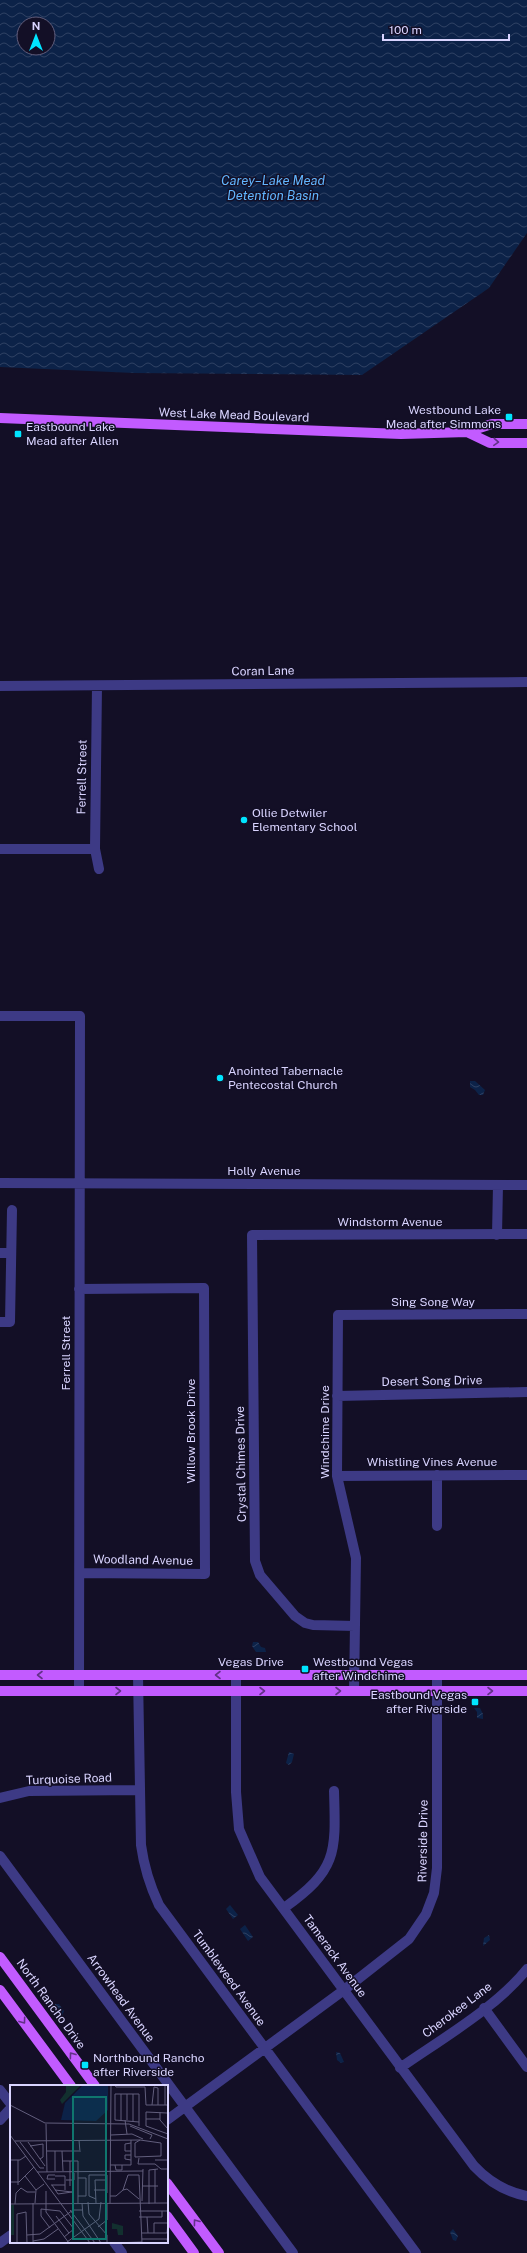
<svg xmlns="http://www.w3.org/2000/svg" width="527" height="2253" viewBox="0 0 527 2253" font-family="'Public Sans',sans-serif">
<style>
.water{fill:url(#water-waves);fill-rule:evenodd}
.lines{fill:none;stroke-linecap:round;stroke-linejoin:round}
.minor{stroke:#3d3a85;stroke-width:10}
.major{stroke:#c25bff;stroke-width:10}
.oneway{stroke:#623188}
.poi-dot{fill:#00e5ff;stroke:#130f26;stroke-width:1.5}
.labels{text-anchor:middle;dominant-baseline:central;stroke-width:3;stroke-linejoin:round;paint-order:stroke}
.poi-label{font-size:12px;fill:#d9d4ff;stroke:#130f26;text-anchor:start}
.street-label{font-size:12px;fill:#d9d4ff;stroke:#130f26}
.water-label{font-size:13px;font-style:italic;fill:#62b6ff;stroke:#130f26}
.inset-road{fill:none;stroke:#625e7d;stroke-width:1}
.view{fill:#0f766e;fill-opacity:0.15;stroke:#0f766e;stroke-width:2}
.inset-edge{fill:none;stroke:#d9d4ff;stroke-width:2}
</style>
<defs>
<pattern id="water-waves" width="16" height="10" patternUnits="userSpaceOnUse"><rect width="16" height="10" fill="#0c2248"/><path d="M0 5q4-4 8 0t8 0" fill="none" stroke="#2f4163"/></pattern>
</defs>
<rect width="100%" height="100%" fill="#130f26"/>
<path class="water" d="M0 0H527V233L489 288 362 375 134 373 0 367ZM24 24H48V48H24Z
M470 1081H475L485 1090 483 1095H479L475 1090 470 1087Z
M253 1642H258L261 1647 265 1648 266 1652H256L252 1646Z
M474 1708H480L483 1714V1719L477 1718V1712Z
M289 1752 294 1754 292 1762 289 1765 286 1763Z
M230 1905 238 1915 233 1919 226 1909Z
M245 1925 253 1937 248 1941 240 1929Z
M489 1935 490 1940 483 1946 484 1938Z
M55 2004H59L64 2011 62 2016 55 2009Z
M336 2052 340 2053 344 2062 341 2063 337 2060Z
M453 2229 458 2236 456 2241 453 2240 450 2232Z"/>
<g class="lines">
<path class="minor" d="M0 686 527 682
M97 686 95 849 99 869
M0 849H95
M0 1016H80L79 1691
M0 1183 527 1185
M497 1235 498 1185
M0 1253H11
M79 1289 204 1288 205 1574 80 1573
M0 1322H10L12 1210
M337 1396 527 1392
M437 1475V1526
M337 1476 527 1475
M355 1626 313 1625 305 1623 295 1616 260 1575 255 1561 252 1235 527 1234
M138 1675 141 1845C144 1867 150 1886 159 1905L416 2253
M236 1675V1792L239 1829 260 1877 474 2166C489 2182 506 2192 527 2196
M354 1691 356 1558 337 1476 338 1315 527 1314
M0 1798 29 1791 139 1790
M0 1856 293 2253
M284 1908C337 1870 336 1854 334 1791
M484 2008 527 2067
M400 2068C440 2040 497 2007 527 1969
M0 2090 10 2103 11 2108 0 2120
M167 2120 344 1990 409 1939 426 1914 434 1893 437 1868V1675
M114 2242 122 2253
M0 2243 11 2235"/>
<path class="major" d="M0 418 401 434 467 432 492 424H527
M467 432 490 443H527
M0 1675H527
M0 1691H527
M0 1957 95 2086
M0 1990 71 2086
M167 2183 219 2253
M167 2216 194 2253"/>
</g>
<defs><path id="oneway-chevron" d="M-2-3.5L2.5 0L-2 3.5" fill="none" stroke-width="1.6" stroke-linecap="round" stroke-linejoin="round"/></defs>
<g class="oneway">
<use href="#oneway-chevron" transform="translate(496 442) rotate(3)"/>
<use href="#oneway-chevron" transform="translate(40 1675) rotate(-180)"/>
<use href="#oneway-chevron" transform="translate(218 1675) rotate(180)"/>
<use href="#oneway-chevron" transform="translate(118 1691)"/>
<use href="#oneway-chevron" transform="translate(262 1691)"/>
<use href="#oneway-chevron" transform="translate(338 1691)"/>
<use href="#oneway-chevron" transform="translate(490 1691)"/>
<use href="#oneway-chevron" transform="translate(23 2021) rotate(54)"/>
<use href="#oneway-chevron" transform="translate(72 2055) rotate(-126)"/>
<use href="#oneway-chevron" transform="translate(196 2222) rotate(-127)"/>
</g>
<g class="poi-dot">
<rect x="505" y="413" width="8" height="8" rx="2"/>
<rect x="14" y="430" width="8" height="8" rx="2"/>
<circle cx="244" cy="820" r="4"/>
<circle cx="220" cy="1078" r="4"/>
<rect x="301" y="1665" width="8" height="8" rx="2"/>
<rect x="471" y="1698" width="8" height="8" rx="2"/>
<rect x="81" y="2061" width="8" height="8" rx="2"/>
</g>
<g class="labels">
<g class="poi-label">
<text x="501" y="410" text-anchor="end">Westbound Lake<tspan x="501" dy="14">Mead after Simmons</tspan></text>
<text x="26" y="427">Eastbound Lake<tspan x="26" dy="14">Mead after Allen</tspan></text>
<text x="252" y="813">Ollie Detwiler<tspan x="252" dy="14">Elementary School</tspan></text>
<text x="228" y="1071">Anointed Tabernacle<tspan x="228" dy="14">Pentecostal Church</tspan></text>
<text x="313" y="1662">Westbound Vegas<tspan x="313" dy="14">after Windchime</tspan></text>
<text x="467" y="1695" text-anchor="end">Eastbound Vegas<tspan x="467" dy="14">after Riverside</tspan></text>
<text x="93" y="2058">Northbound Rancho<tspan x="93" dy="14">after Riverside</tspan></text>
</g>
<g class="street-label">
<text transform="translate(234 415) rotate(2)">West Lake Mead Boulevard</text>
<text transform="translate(263 671) rotate(-1)">Coran Lane</text>
<text transform="translate(82 777) rotate(-89)">Ferrell Street</text>
<text x="264" y="1171">Holly Avenue</text>
<text x="390" y="1222">Windstorm Avenue</text>
<text x="433" y="1302">Sing Song Way</text>
<text transform="translate(66 1353) rotate(-90)">Ferrell Street</text>
<text transform="translate(432 1381) rotate(-1)">Desert Song Drive</text>
<text transform="translate(191 1431) rotate(-90)">Willow Brook Drive</text>
<text transform="translate(325 1432) rotate(-90)">Windchime Drive</text>
<text x="432" y="1462">Whistling Vines Avenue</text>
<text transform="translate(241 1464) rotate(-91)">Crystal Chimes Drive</text>
<text transform="translate(143 1560) rotate(1)">Woodland Avenue</text>
<text x="251" y="1662">Vegas Drive</text>
<text transform="translate(69 1779) rotate(-2)">Turquoise Road</text>
<text transform="translate(423 1841) rotate(-89)">Riverside Drive</text>
<text transform="translate(335 1956) rotate(54)">Tamerack Avenue</text>
<text transform="translate(229 1978) rotate(54)">Tumbleweed Avenue</text>
<text transform="translate(121 1998) rotate(54)">Arrowhead Avenue</text>
<text transform="translate(51 2004) rotate(54)">North Rancho Drive</text>
<text transform="translate(457 2010) rotate(-37)">Cherokee Lane</text>
</g>
<g class="water-label">
<text x="273" y="180">Carey–Lake Mead<tspan x="273" dy="15">Detention Basin</tspan></text>
</g>
</g>
<g transform="translate(10 2085)">
<rect width="158" height="158" fill="#130f26"/>
<path d="M56 0H71L52 19 50 15 56 7ZM0 120H4V150H0Z" fill="#12302f"/>
<path d="M102 138 113 141V150H108L107 144H102Z" fill="#12302f"/>
<path d="M73 0H98V25L86 36 51 35 55 18Z" fill="#0c2248"/>
<path class="inset-road" d="M105 0 106 2H135L136 20H158M0 20 35 38 119 39 158 54M142 20 144 2 148 3V20M155 20V0M150 27V35L158 44M157 28 136 27V41L158 49M136 34H150M111 35V9M115 35 117 49M117 35V9M123 36V9M129 37 105 35V9H129V41M36 39 37 87M120 41 142 50 140 54M0 50 80 158M101 50 122 49 133 54M69 55 70 67M130 55 151 58V71L125 72V58ZM5 56 130 55M10 57 30 83H34M18 57 35 81M20 61 33 59M37 66H69M52 66 53 86M121 66H115V59L121 58M129 73 128 79H145L151 84H158M30 74 33 72V59M0 75H10L16 71M121 75 115 74V70H121M145 75H158M53 76H68V118M0 78V56M100 80H121V55M105 80 106 85H112V80M45 86V66M27 87 133 86M45 90H38L37 94H45M15 91 26 105M45 91H55V105M68 93H76V111H68M56 95H64V88M0 97H9L24 82M8 100V75M41 100H55M42 100 48 109 62 107 45 105M60 101V76M133 101H148M84 105H97M113 105 118 90H129L132 158M36 106V127L59 158M100 111H106L113 105 117 104 129 114M86 114 79 111V90H97V108M132 116 133 84M78 117 79 129 97 150V158M25 118 26 105 34 99M72 118 73 131 91 158M86 118 85 95H97M100 118 101 0M145 118V84M0 119 158 118M5 119 6 108 11 103 17 107H25M139 119V85L148 84M60 125 85 158M129 126H158M46 131 59 148M129 132H152V126M137 132 138 148M88 142 97 135V118M40 143 31 131V124L50 126 64 144 54 152M132 148H157L158 138M144 148V138H158M17 150 30 149 63 125H72M132 154H157L158 158M23 156 34 154 48 144M57 157 89 134 91 117M7 158V129L16 127 17 158M23 158V118M102 158 132 157"/>
<path class="view" d="M63 12H96V154H63Z"/>
<rect width="158" height="158" class="inset-edge"/>
</g>
<g transform="translate(36 36)"><circle r="19" fill="#130f26" stroke="#625e7d"/>
<path d="M0-3L7 15L0 10L-7 15Z" fill="#00e5ff"/>
<text y="-6" font-size="11" font-weight="bold" text-anchor="middle" fill="#d9d4ff">N</text>
</g>
<path d="M383 34v6h126v-6" fill="none" stroke="#d9d4ff" stroke-width="2"/>
<text x="389" y="34" font-size="12" fill="#d9d4ff" stroke="#130f26" stroke-width="3" paint-order="stroke">100 m</text>
</svg>
